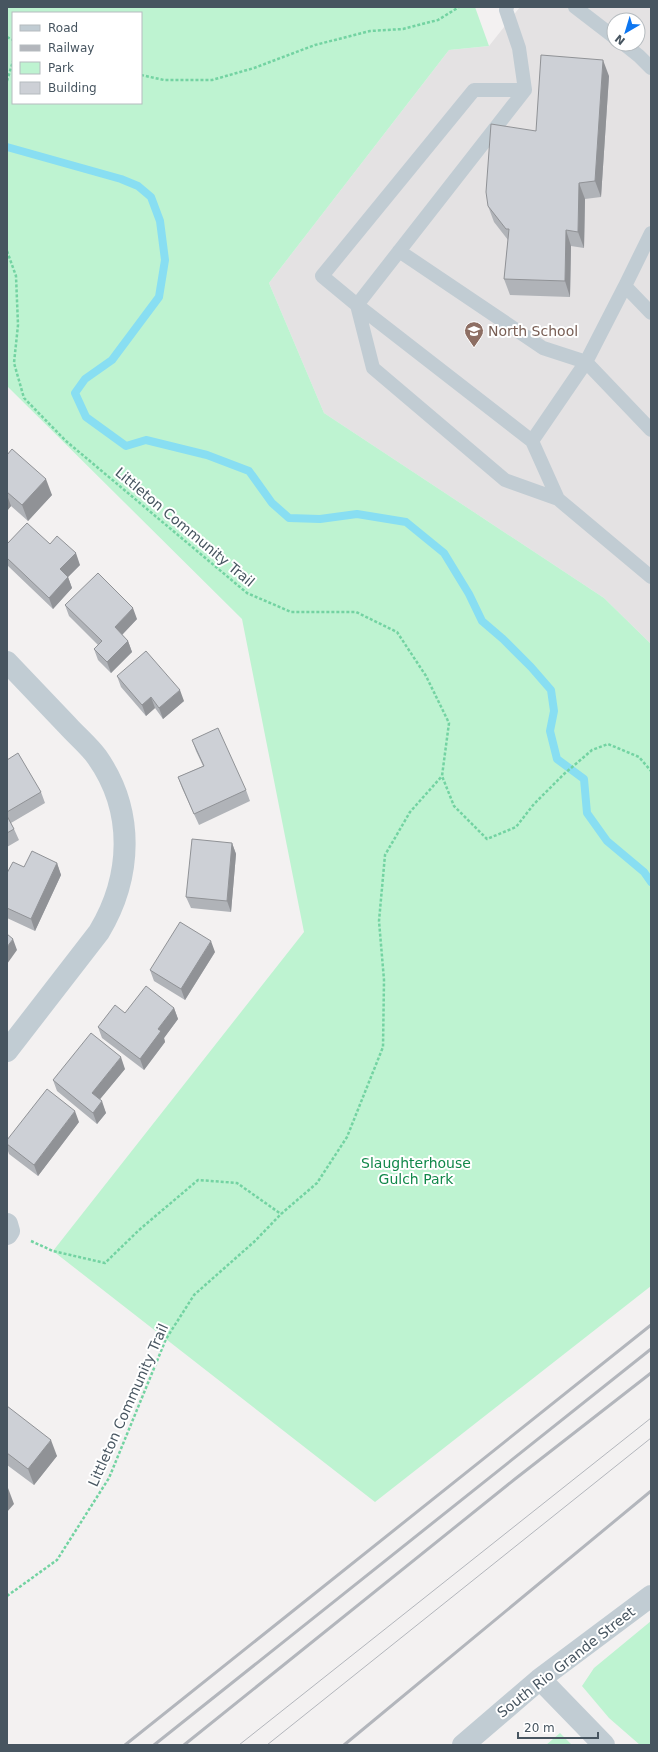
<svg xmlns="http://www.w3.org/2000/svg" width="658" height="1752" viewBox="0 0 658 1752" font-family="'DejaVu Sans',sans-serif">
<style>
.education{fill:#e4e2e3;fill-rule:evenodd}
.green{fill:#bef3d1;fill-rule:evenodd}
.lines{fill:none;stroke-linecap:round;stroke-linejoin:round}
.stream{stroke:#88def2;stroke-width:8}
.path{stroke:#73d3a2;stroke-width:2.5;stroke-dasharray:3 2;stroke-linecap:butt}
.lane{stroke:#c1ccd3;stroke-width:14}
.street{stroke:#c1ccd3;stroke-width:22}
.tram{stroke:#b3b6bc;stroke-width:1}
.rail{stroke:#b3b6bc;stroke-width:3}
.wall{fill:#b0b3b8}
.shaded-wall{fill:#909296}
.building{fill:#cdd0d6;stroke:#909296}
.labels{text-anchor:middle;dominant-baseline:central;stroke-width:4;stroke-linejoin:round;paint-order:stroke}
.education-label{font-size:14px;fill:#785e54;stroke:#fff;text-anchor:start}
.street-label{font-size:14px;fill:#475560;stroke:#fff}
.park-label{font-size:14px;fill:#11884a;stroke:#fff}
</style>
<rect width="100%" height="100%" fill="#f3f1f1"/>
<path class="education" d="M520 7H651V644L604 598 324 413 269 283 449 50 489 46ZM614 20H638V44H614Z"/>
<path class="green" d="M7 7H475L489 46 449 50 269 283 324 413 604 598 651 644V1286L375 1502 53 1251 304 932 242 619 7 386ZM13 13H141V103H13Z
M651 1621V1745H640L609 1718 582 1686 594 1668Z
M560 1733 572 1745H546Z"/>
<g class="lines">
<path class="stream" d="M7 147 121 179 138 186 151 197 160 221 165 260 159 297 112 360 85 379 75 393 86 417 126 446 146 440 207 455 249 471 272 503 289 518 320 519 357 514 406 522 444 553 469 594 482 621 503 639 531 667 551 690 554 711 550 731 557 759 584 779 587 813 607 841 644 872 651 882"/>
<path class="path" d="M7 37 13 40
M141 75 164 80H212L254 68 315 45 370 31 403 29 438 20 459 7
M7 81 13 61
M7 251 16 276 18 325 14 363 24 398 66 441 247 593 291 612H356L397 632 426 676 449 723 442 776 454 806 487 839 516 827 534 804 564 774 592 750 608 744 639 757 651 771
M31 1241 53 1251 105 1263 139 1230 198 1180 237 1183 281 1214
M7 1596 57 1560 109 1478 166 1339 194 1295 255 1241 281 1214 317 1183 347 1137 383 1047 384 980 379 921 385 855 410 812 442 776"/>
<path class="lane" d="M507 7 506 10 519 48 525 90 357 305 532 441
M575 7 614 37
M624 44 639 56 651 68
M525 90H474L322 276 357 305 373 368 505 480 558 499
M651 233 625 286 651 313
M399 251 543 348 586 362 651 430
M625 286 586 362 532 441 558 499 651 577"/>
<path class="street" d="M7 662C27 683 48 705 68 726 77 736 89 746 97 757 135 811 132 877 99 932L7 1051
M7 1224 9 1231 7 1234
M540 1679 604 1745
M463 1745 540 1679 651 1596"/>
<path class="tram" d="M239 1745 651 1418
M267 1745 651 1438"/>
<path class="rail" d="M125 1745 651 1325
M154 1745 651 1349
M184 1745 515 1479 651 1373
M344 1745 651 1491"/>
</g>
<path class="wall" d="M609 76 601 197 585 199 584 248 571 246 570 297 510 295 504 279 508 240 494 222 488 206 536 131Z
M7 455 52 495 28 521 11 506 7 511Z
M7 544H50L80 565 68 577 72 588 53 609 7 565Z
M65 605 137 619 122 635 128 641 132 652 111 673 98 660 94 649 98 645 69 616Z
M117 676 184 701 163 719 155 708 146 716 121 687Z
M192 740 246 790 250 801 199 825 182 788 178 777 203 766 196 751Z
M7 760 41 792 45 803 11 823 14 829 19 840 7 847Z
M232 843 236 854 231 912 191 908 186 897Z
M57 863 61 875 35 931 7 918V873L24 867Z
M215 952 185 1000 154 981 150 970Z
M174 1008 178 1019 164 1038 165 1042 144 1070 102 1038 98 1027 125 1013Z
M125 1069 100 1099 106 1113 97 1124 57 1091 53 1080Z
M79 1122 38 1176 9 1154 7 1148V1140Z
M7 1406 57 1456 34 1485 7 1465Z"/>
<path class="shaded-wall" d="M603 60 609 76 601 197 595 181Z
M579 183 585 199 584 248 578 232Z
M566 230 571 246 570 297 565 281Z
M46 479 52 495 28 521 22 505Z
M7 495 11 506 7 511Z
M76 553 80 565 64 581 60 569Z
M68 577 72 588 53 609 49 598Z
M133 608 137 619 119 638 115 627Z
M128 641 132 652 111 673 107 662Z
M180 690 184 701 163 719 159 708Z
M151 697 155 708 146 716 142 705Z
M232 843 236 854 231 912 227 901Z
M57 863 61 875 35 931 31 919Z
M13 939 17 950 7 964V947Z
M211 941 215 952 185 1000 181 989Z
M174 1008 178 1019 164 1038 165 1042 144 1070 140 1059 158 1029Z
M121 1057 125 1069 96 1104 92 1093Z
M102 1101 106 1113 97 1124 93 1113Z
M75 1111 79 1122 38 1176 34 1165Z
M51 1440 57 1456 34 1485 28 1469Z
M8 1488 14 1504 7 1512V1489Z"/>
<path class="building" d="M541 55 603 60 595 181 579 183 578 232 566 230 565 281 504 279 509 229H506L488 206 486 192 491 124 536 131Z
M12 449 46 479 22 505 7 492V455Z
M27 523 50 544 57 536 76 553 60 569 68 577 49 598 7 558V544Z
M98 573 133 608 115 627 128 641 107 662 94 649 102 641 65 605Z
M146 651 180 690 159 708 151 697 142 705 117 676Z
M218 728 246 790 194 814 178 777 204 766 192 740Z
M18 753 41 792 7 812V760Z
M7 816 14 829 7 833Z
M192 839 232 843 227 901 186 897Z
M32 851 57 863 31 919 7 908V873L13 862 24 867Z
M180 922 211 941 181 989 150 970Z
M7 934 13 939 7 947Z
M146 986 174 1008 158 1029 161 1031 140 1059 98 1027 115 1005 125 1013Z
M91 1033 121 1057 92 1093 102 1101 93 1113 53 1080Z
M47 1089 75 1111 34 1165 7 1144V1140Z
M7 1406 51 1440 28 1469 7 1453Z"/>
<defs>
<symbol id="school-pin" viewBox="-11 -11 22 30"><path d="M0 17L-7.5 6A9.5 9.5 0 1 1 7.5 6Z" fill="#8d6e63" stroke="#fff"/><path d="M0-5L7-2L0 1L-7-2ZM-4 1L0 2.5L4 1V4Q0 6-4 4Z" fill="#fff"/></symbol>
</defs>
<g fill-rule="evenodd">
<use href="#school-pin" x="463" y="320" width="22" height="30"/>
</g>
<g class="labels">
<g class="education-label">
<text x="488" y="331">North School</text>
</g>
<g class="street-label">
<text transform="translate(185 527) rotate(40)">Littleton Community Trail</text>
<text transform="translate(128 1405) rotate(-66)">Littleton Community Trail</text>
<text transform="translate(566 1662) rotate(-38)">South Rio Grande Street</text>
</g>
<g class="park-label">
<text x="416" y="1163">Slaughterhouse<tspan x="416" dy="16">Gulch Park</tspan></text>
</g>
</g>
<rect width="658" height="1752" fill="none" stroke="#475560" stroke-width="16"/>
<rect x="12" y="12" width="130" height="92" fill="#ffffff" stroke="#b5bbbf"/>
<rect x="20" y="25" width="20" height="6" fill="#c1ccd3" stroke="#b5bbbf"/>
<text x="48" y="32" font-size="12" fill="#475560">Road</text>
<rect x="20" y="45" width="20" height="6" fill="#b3b6bc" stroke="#b5bbbf"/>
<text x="48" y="52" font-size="12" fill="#475560">Railway</text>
<rect x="20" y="62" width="20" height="12" fill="#bef3d1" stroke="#b5bbbf"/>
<text x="48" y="72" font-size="12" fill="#475560">Park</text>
<rect x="20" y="82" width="20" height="12" fill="#cdd0d6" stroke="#b5bbbf"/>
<text x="48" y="92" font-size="12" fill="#475560">Building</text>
<g transform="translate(626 32) rotate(218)"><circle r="19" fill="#ffffff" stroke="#b5bbbf"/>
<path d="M0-3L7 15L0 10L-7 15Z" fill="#0d76f1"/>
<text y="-6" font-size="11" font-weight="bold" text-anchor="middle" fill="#475560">N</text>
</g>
<path d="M518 1732v6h80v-6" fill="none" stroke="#475560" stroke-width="2"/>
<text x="524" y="1732" font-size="12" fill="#475560" stroke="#ffffff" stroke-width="3" paint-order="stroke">20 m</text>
</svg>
